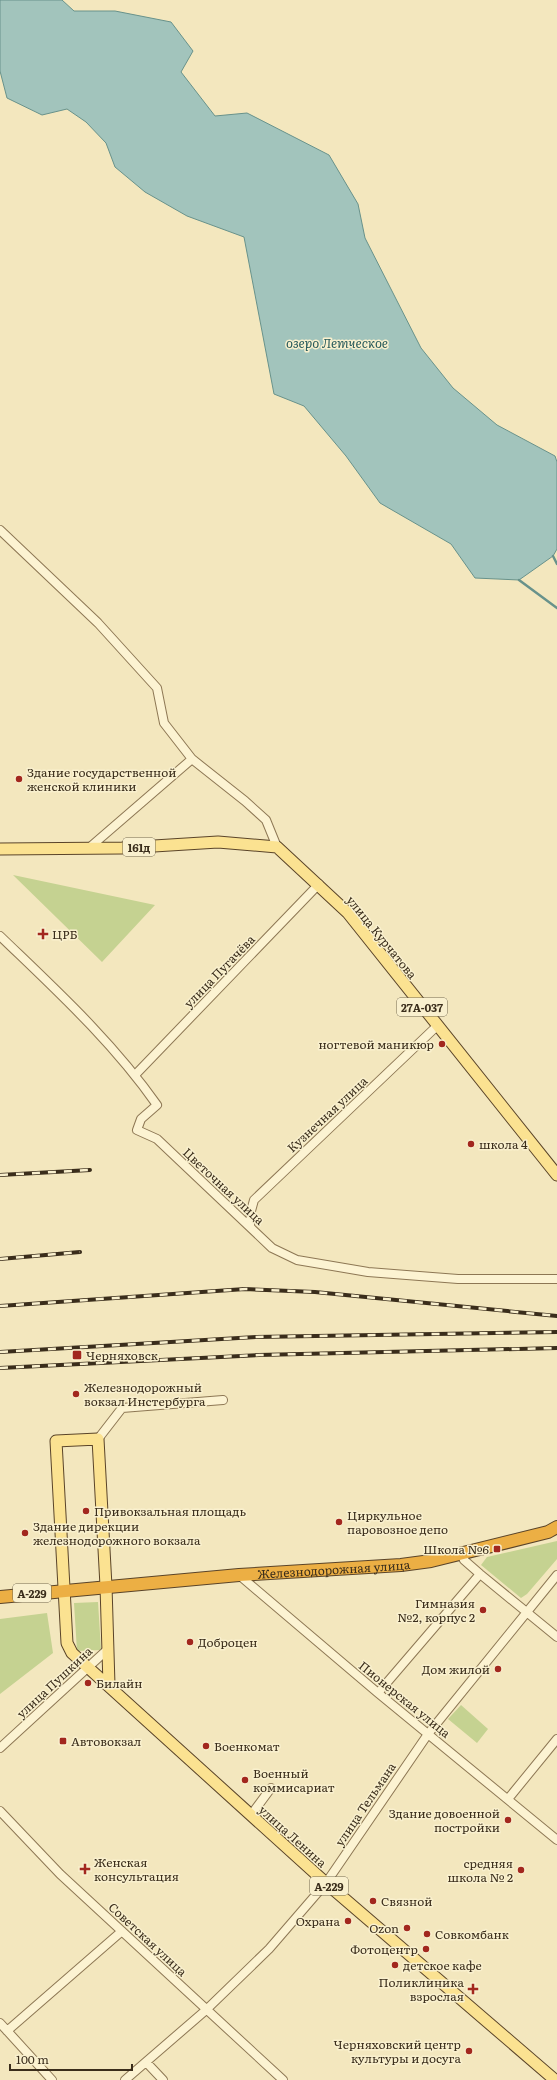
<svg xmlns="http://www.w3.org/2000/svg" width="557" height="2080" viewBox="0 0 557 2080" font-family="Literata,serif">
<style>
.green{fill:#c5d291}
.water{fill:#a2c4bc;stroke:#68928b}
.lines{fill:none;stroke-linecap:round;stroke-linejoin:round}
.stream{stroke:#68928b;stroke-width:2.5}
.minor-casing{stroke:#8d7754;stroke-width:10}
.major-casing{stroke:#5a4429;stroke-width:13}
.highway-casing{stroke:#5a4429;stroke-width:14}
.minor{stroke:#fcf3d2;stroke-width:8}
.major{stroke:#fbe291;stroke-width:11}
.highway{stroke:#ecaf44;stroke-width:12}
.rail-casing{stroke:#3a2d1b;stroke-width:4}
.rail{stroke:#f9f0ce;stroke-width:2.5;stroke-dasharray:8;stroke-linecap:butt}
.poi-dot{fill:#a2271e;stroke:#f9f0ce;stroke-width:1.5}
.labels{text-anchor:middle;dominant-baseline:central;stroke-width:3;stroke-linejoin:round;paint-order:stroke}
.shield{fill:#f9f0ce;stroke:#736851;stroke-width:1}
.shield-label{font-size:11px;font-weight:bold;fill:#3a2d1b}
.poi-label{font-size:12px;fill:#3a2d1b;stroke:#f9f0ce;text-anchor:start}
.street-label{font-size:12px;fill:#3a2d1b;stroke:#f9f0ce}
.water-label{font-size:13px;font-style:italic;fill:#285b5c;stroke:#f9f0ce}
</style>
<rect width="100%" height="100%" fill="#f3e7be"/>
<path class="green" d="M13 875 155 905 102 962Z
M557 1541V1559L527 1594 521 1598 481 1565 487 1557Z
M98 1602 101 1650 77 1651 74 1603Z
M47 1613 53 1653 0 1694V1619Z
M461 1705 488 1729 477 1743 448 1719Z"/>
<path class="water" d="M0 0H62L74 11H115L171 22 193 51 181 72 215 116 247 113 329 155 358 204 365 238 421 348 453 388 497 425 555 456 557 462V549L553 556 519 580 475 578 451 544 380 503 346 456 304 406 274 394 244 237 187 216 145 192 115 167 106 143 86 122 67 109 42 115 7 98 0 71Z"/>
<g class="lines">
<path class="stream" d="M553 556 557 564
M519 580 557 608"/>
<defs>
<path id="minor" d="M0 530 98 623 157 688 164 723 192 759 245 801 266 820 277 847
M89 848 192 759
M0 936C56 990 112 1041 157 1105L141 1119 137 1130 157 1139 272 1248 297 1260 368 1272 458 1279H557
M136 1074 319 884
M250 1226 251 1211 254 1200 437 1026
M98 1439 122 1408 223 1400
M461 1554 464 1560 480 1574 557 1637
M239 1575 378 1693 557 1840
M378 1693 480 1574
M0 1748 108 1649
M508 1799 557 1739
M0 1811 60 1874 283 2080
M251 1815 271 1788
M0 2023 52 2080
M7 2031 122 1931
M146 2062 163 2080
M125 2080 206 2010 269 1949 326 1883 428 1734 557 1575"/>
<path id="major" d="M0 849 122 848 218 842 277 847 348 913 557 1175
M109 1685 106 1586 98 1439 56 1441 67 1643 72 1653 326 1883 555 2080"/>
<g id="highway">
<path id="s1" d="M0 1597 239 1575 401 1565 431 1561 548 1532 557 1527"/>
</g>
</defs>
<use href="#minor" class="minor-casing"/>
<use href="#major" class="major-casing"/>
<use href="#highway" class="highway-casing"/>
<use href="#minor" class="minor"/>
<use href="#major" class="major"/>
<use href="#highway" class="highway"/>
<defs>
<path id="rail" d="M0 1175 90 1170
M0 1259 80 1252
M0 1306 245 1289 315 1292 557 1316
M0 1352 256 1337 557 1332
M0 1368 259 1355 557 1348"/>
</defs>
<use href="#rail" class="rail-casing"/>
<use href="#rail" class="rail"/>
</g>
<g class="poi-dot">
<circle cx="19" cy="779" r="4"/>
<path d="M41 928h4v4h4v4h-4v4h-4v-4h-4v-4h4z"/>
<circle cx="442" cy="1044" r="4"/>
<circle cx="471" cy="1144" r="4"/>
<rect x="72" y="1350" width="10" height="10" rx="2"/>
<circle cx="76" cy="1394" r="4"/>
<circle cx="86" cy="1511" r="4"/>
<circle cx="339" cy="1522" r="4"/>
<circle cx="25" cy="1533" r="4"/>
<rect x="493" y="1545" width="8" height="8" rx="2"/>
<circle cx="483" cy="1610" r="4"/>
<circle cx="190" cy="1642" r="4"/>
<circle cx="498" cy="1669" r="4"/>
<circle cx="88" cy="1683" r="4"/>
<rect x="59" y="1737" width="8" height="8" rx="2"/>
<circle cx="206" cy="1746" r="4"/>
<circle cx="245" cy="1780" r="4"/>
<circle cx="508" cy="1820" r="4"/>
<path d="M83 1863h4v4h4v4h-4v4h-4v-4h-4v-4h4z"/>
<circle cx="521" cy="1870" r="4"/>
<circle cx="373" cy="1901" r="4"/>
<circle cx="348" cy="1921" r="4"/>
<circle cx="407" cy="1928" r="4"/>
<circle cx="427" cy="1934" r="4"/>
<circle cx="426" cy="1949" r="4"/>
<circle cx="395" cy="1965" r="4"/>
<path d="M471 1983h4v4h4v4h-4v4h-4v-4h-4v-4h4z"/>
<circle cx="469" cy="2051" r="4"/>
</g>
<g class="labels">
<g class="shield">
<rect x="123" y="838" width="32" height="18" rx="3"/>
<rect x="397" y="998" width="50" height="18" rx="3"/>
<rect x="13" y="1584" width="38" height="18" rx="3"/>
<rect x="310" y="1877" width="38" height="18" rx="3"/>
</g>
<g class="shield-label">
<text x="139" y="847">161д</text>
<text x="422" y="1007">27А-037</text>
<text x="32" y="1593">А-229</text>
<text x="329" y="1886">А-229</text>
</g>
<g class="poi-label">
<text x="27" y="772">Здание государственной<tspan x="27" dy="14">женской клиники</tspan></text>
<text x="52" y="934">ЦРБ</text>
<text x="434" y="1044" text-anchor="end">ногтевой маникюр</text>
<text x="479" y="1144">школа 4</text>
<text x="86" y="1355">Черняховск</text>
<text x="84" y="1387">Железнодорожный<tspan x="84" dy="14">вокзал Инстербурга</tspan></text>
<text x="94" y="1511">Привокзальная площадь</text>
<text x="347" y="1515">Циркульное<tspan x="347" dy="14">паровозное депо</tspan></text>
<text x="33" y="1526">Здание дирекции<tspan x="33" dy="14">железнодорожного вокзала</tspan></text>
<text x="489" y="1549" text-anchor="end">Школа №6</text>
<text x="475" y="1603" text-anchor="end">Гимназия<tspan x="475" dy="14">№2, корпус 2</tspan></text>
<text x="198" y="1642">Доброцен</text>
<text x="490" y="1669" text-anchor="end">Дом жилой</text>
<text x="96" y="1683">Билайн</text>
<text x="71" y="1741">Автовокзал</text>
<text x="214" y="1746">Военкомат</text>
<text x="253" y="1773">Военный<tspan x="253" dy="14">коммисариат</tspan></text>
<text x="500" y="1813" text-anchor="end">Здание довоенной<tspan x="500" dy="14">постройки</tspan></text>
<text x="94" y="1862">Женская<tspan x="94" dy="14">консультация</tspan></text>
<text x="513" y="1863" text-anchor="end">средняя<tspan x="513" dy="14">школа № 2</tspan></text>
<text x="381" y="1901">Связной</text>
<text x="340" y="1921" text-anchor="end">Охрана</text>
<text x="399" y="1928" text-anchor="end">Ozon</text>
<text x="435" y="1934">Совкомбанк</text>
<text x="418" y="1949" text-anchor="end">Фотоцентр</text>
<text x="403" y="1965">детское кафе</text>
<text x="464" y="1982" text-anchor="end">Поликлиника<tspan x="464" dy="14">взрослая</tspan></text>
<text x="461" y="2044" text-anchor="end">Черняховский центр<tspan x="461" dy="14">культуры и досуга</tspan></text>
</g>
<g class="street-label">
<text transform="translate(382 937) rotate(51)">улица Курчатова</text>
<text transform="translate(219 971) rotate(-46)">улица Пугачёва</text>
<text transform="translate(327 1114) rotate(-43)">Кузнечная улица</text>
<text transform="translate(224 1186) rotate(43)">Цветочная улица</text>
<text stroke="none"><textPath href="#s1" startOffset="335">Железнодорожная улица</textPath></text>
<text transform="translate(54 1682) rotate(-43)">улица Пушкина</text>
<text transform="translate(405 1699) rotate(39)">Пионерская улица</text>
<text transform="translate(365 1804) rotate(-56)">улица Тельмана</text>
<text transform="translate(293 1836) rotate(42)">улица Ленина</text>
<text transform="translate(148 1939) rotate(43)">Советская улица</text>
</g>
<g class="water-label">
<text x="337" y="342">озеро Летческое</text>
</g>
</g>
<path d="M10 2064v6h122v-6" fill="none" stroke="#3a2d1b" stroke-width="2"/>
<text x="16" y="2064" font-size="12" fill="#3a2d1b" stroke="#f9f0ce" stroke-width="3" paint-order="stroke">100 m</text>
</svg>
